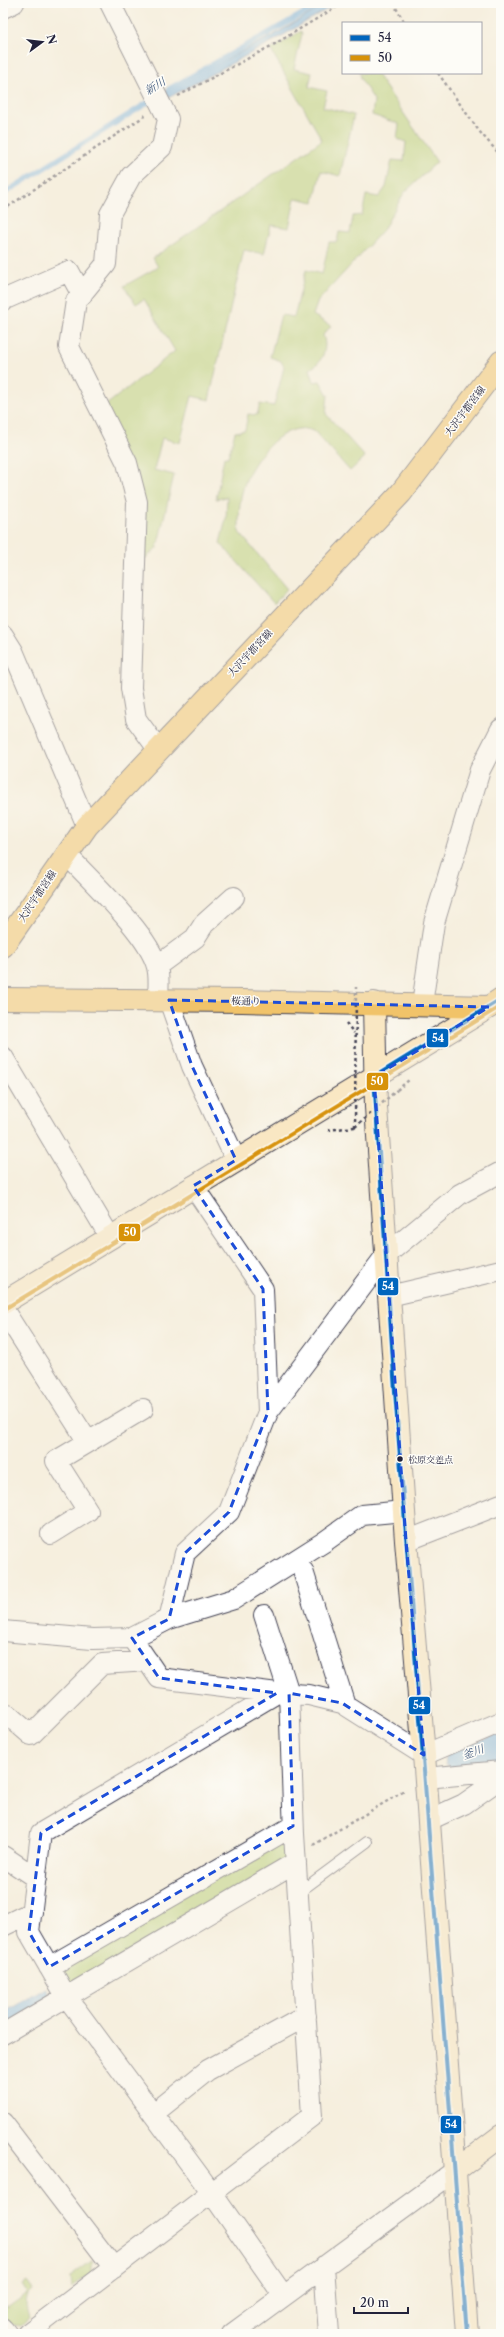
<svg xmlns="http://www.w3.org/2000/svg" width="504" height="2337" viewBox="0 0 504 2337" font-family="'Libre Caslon Text','Noto Serif JP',serif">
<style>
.green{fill:#b3cf75;stroke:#6a7858}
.water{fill:#6fade1;stroke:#48688e}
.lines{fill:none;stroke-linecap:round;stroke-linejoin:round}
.stream{stroke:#6fade1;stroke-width:5.5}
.lane-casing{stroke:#424153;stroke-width:12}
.street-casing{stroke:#424153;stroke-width:22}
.secondary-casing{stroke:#424153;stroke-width:24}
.primary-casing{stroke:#424153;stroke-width:24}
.highway-casing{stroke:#424153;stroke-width:24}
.path{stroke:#424153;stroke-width:2.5;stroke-dasharray:3 3;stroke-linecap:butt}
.lane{stroke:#fff;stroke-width:10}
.street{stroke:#fff;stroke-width:20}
.secondary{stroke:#f9e7c3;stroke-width:22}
.primary{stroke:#f1c369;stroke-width:22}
.highway{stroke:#f1c369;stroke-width:22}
.path-bridge{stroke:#424153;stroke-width:2.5;stroke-dasharray:3 3;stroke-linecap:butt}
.bus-1-casing{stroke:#fdfcf7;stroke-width:7}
.bus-2-casing{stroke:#fdfcf7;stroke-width:7}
.bus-1{stroke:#0065bd;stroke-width:4}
.bus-2{stroke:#d79209;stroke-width:4}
.marked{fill:none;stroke:#1d4ed8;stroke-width:3;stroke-dasharray:8 5;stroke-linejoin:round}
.bus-dot{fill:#22223b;stroke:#fdfcf7;stroke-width:1.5}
.labels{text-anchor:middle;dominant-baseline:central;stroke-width:3;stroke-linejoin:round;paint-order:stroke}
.bus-label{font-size:9px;fill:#22223b;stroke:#fdfcf7;text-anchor:start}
.street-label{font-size:10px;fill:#22223b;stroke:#fdfcf7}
.water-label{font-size:11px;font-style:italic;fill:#415a7d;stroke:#fdfcf7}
.line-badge{stroke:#fdfcf7;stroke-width:1.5}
.badge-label{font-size:11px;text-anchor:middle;font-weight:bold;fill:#fff}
</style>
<rect width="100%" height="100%" fill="#fdfcf7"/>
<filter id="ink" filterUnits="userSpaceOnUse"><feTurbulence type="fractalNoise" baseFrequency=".025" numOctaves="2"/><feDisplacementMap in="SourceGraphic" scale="8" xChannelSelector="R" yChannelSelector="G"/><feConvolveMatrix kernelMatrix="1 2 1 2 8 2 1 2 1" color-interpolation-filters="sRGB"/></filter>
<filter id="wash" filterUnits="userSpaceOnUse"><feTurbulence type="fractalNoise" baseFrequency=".012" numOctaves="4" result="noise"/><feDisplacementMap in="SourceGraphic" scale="16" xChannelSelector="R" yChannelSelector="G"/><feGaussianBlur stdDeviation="0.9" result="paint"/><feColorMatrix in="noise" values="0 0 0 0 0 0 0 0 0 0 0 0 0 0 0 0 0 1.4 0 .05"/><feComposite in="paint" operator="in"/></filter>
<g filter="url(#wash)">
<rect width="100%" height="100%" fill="#f6efde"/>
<path class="green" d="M301 31 302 34 294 69 312 73 309 87 327 91 323 107 354 115 340 176 321 171 314 202 295 198 289 228 271 225 264 254 244 250 209 400 192 396 180 443 162 438 154 470 174 475 157 548 141 562 106 405 175 351 144 299 136 304 124 286 158 267 153 258 322 140 271 50Z
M359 73H376L437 162 404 193 383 230 318 301 313 315 331 326 323 335C328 348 323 362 310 369L314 382 320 381 328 395 326 414 365 457 350 471 315 432C285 416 249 463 243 489 239 503 239 518 239 532L287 589 274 603 220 543 226 519 227 497 216 499 224 457H228L235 432 245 430 248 414 257 415 260 404 274 406 284 367 281 361 270 357 281 315 294 317 306 270 322 274 329 242H337L339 232 350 233 353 216 362 215 366 195 379 197 386 187 392 160 404 161 406 142 397 139 399 124 372 115 374 100 360 78Z
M288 1834 289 1859 70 1989 57 1968Z
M93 2260 91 2273 71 2288 70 2277Z
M27 2282 33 2290C23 2297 26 2308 29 2318L21 2325 8 2323 3 2316V2304L7 2308 28 2293 23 2285Z"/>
<path class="water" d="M328 3H338L275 40 166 99 162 93 272 36Z
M501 1733V1765L449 1771 448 1765H446L445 1753Z
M46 1988 52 1998 3 2026V2013Z"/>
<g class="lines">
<path class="stream" d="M169 89 322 3
M3 194 155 98"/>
</g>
</g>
<g filter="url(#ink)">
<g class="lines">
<defs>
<path id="lane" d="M298 1893 367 1842"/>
<path id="street" d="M110 3 168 119 162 147 131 176 110 214 106 264 76 301 69 347 127 463 137 502 131 688 136 719 158 749
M3 8 14 3
M3 300 69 271 82 295
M3 635 13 651 87 826
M66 854C90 880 149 934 157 967 160 978 158 990 158 1000
M157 966 195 938 204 924 234 897
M169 1000 192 1066 236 1160
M422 1004 434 923 480 770 501 729
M3 1057 110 1237
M389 1296 501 1270
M3 1309 88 1442 143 1409
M268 1412 386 1255 460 1194 501 1172
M51 1534 88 1511 56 1461 88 1442
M406 1541 501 1504
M303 1571 345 1705
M169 1619 234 1599 324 1542 362 1515 404 1511
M3 1631 92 1639 132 1638 159 1678 277 1693
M132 1638 169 1619 185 1553 229 1512 268 1412 263 1289 193 1186
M8 1715 31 1735 102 1664 148 1661
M426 1778 501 1771
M429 1820 464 1804 501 1778
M3 1856 36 1878
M3 1926 32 1912
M49 1967 293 1826
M3 2034 296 1862
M153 2114 208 2070 306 2016
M3 2123 114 2268
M324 2266 329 2334
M283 2295 211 2192 66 1996 29 1932 41 1833 277 1693 309 1695 342 1703 424 1755 501 1722
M3 2329 7 2334
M27 2334 312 2116 294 1834 289 1693 264 1615
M232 2334 456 2170"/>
<path id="secondary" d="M374 1003 376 1107 406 1541 424 1755 467 2334
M3 1303 489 1007
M456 2170 501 2136"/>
<path id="primary" d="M3 946 87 826 401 493 501 362"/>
<path id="highway" d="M3 999 242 1001 489 1007 501 999"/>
</defs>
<use href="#lane" class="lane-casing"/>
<use href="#street" class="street-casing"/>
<use href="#secondary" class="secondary-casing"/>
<use href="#primary" class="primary-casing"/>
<use href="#highway" class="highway-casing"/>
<path class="path" d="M393 3 405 23
M438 73 479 131 501 156
M178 96 273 45 343 3
M3 210 146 115
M346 1023 354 1033
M397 1090 409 1080
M328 1130 355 1127
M313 1845 406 1790"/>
<use href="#lane" class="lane"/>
<use href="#street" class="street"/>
<use href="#secondary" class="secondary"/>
<use href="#primary" class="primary"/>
<use href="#highway" class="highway"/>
<path class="path-bridge" d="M355 1127 356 987
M355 1127 397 1090"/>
<defs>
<path id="bus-1" d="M374 1077 395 1391 467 2334
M374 1077 501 999"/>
<path id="bus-2" d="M6 1308 501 1006"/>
</defs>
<use href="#bus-1" class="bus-1-casing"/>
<use href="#bus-2" class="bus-2-casing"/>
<use href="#bus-1" class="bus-1"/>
<use href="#bus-2" class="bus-2"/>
</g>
</g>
<path d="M0 0H504V2337H0ZM169 1000 489 1007 374 1077 406 1541 424 1755 342 1703 289 1693 293 1826 49 1967 29 1932 41 1833 277 1693 159 1678 132 1638 169 1619 185 1553 229 1512 268 1412 263 1289 193 1186 236 1160 192 1066Z" fill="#f6efde" fill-opacity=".55" fill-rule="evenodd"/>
<path class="marked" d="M169 1000 489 1007 374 1077 406 1541 424 1755 342 1703 289 1693 293 1826 49 1967 29 1932 41 1833 277 1693 159 1678 132 1638 169 1619 185 1553 229 1512 268 1412 263 1289 193 1186 236 1160 192 1066Z"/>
<circle class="bus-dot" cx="400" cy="1459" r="3.5"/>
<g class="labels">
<g class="bus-label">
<text x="408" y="1459">松原交差点</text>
</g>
<g class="street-label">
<text transform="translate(465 411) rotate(-53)">大沢宇都宮線</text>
<text transform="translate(250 653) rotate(-47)">大沢宇都宮線</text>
<text transform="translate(37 896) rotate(-56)">大沢宇都宮線</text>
<text transform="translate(246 1001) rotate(1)">桜通り</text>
</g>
<g class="water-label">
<text transform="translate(155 86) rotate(-32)">新川</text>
<text transform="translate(473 1752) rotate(-20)">釜川</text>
</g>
</g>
<g class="line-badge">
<rect x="426" y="1028" width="23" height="20" rx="4" fill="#0065bd"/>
<rect x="366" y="1072" width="23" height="19" rx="4" fill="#d79209"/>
<rect x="118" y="1223" width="23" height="19" rx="4" fill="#d79209"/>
<rect x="377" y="1277" width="22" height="19" rx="4" fill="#0065bd"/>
<rect x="408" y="1696" width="23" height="19" rx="4" fill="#0065bd"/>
<rect x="440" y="2115" width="22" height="19" rx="4" fill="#0065bd"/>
</g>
<g class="badge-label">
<text x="438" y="1042">54</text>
<text x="377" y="1085">50</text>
<text x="130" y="1236">50</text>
<text x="388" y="1290">54</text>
<text x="419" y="1709">54</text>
<text x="451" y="2128">54</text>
</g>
<rect width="504" height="2337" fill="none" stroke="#fdfcf7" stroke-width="16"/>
<rect x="342" y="22" width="140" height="52" fill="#fdfcf7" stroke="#a5a5ac"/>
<rect x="350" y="35" width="20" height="6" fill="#0065bd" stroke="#a5a5ac"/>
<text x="378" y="42" font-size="12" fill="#22223b">54</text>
<rect x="350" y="55" width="20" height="6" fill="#d79209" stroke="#a5a5ac"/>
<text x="378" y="62" font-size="12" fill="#22223b">50</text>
<g transform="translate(42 42) rotate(75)" stroke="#fdfcf7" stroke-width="3" paint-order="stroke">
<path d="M0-3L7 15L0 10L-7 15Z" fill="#22223b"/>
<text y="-6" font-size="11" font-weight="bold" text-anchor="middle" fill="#22223b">N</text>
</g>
<path d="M354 2307v6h54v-6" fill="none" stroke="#22223b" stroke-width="2"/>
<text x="360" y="2307" font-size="12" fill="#22223b" stroke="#fdfcf7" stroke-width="3" paint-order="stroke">20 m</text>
</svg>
